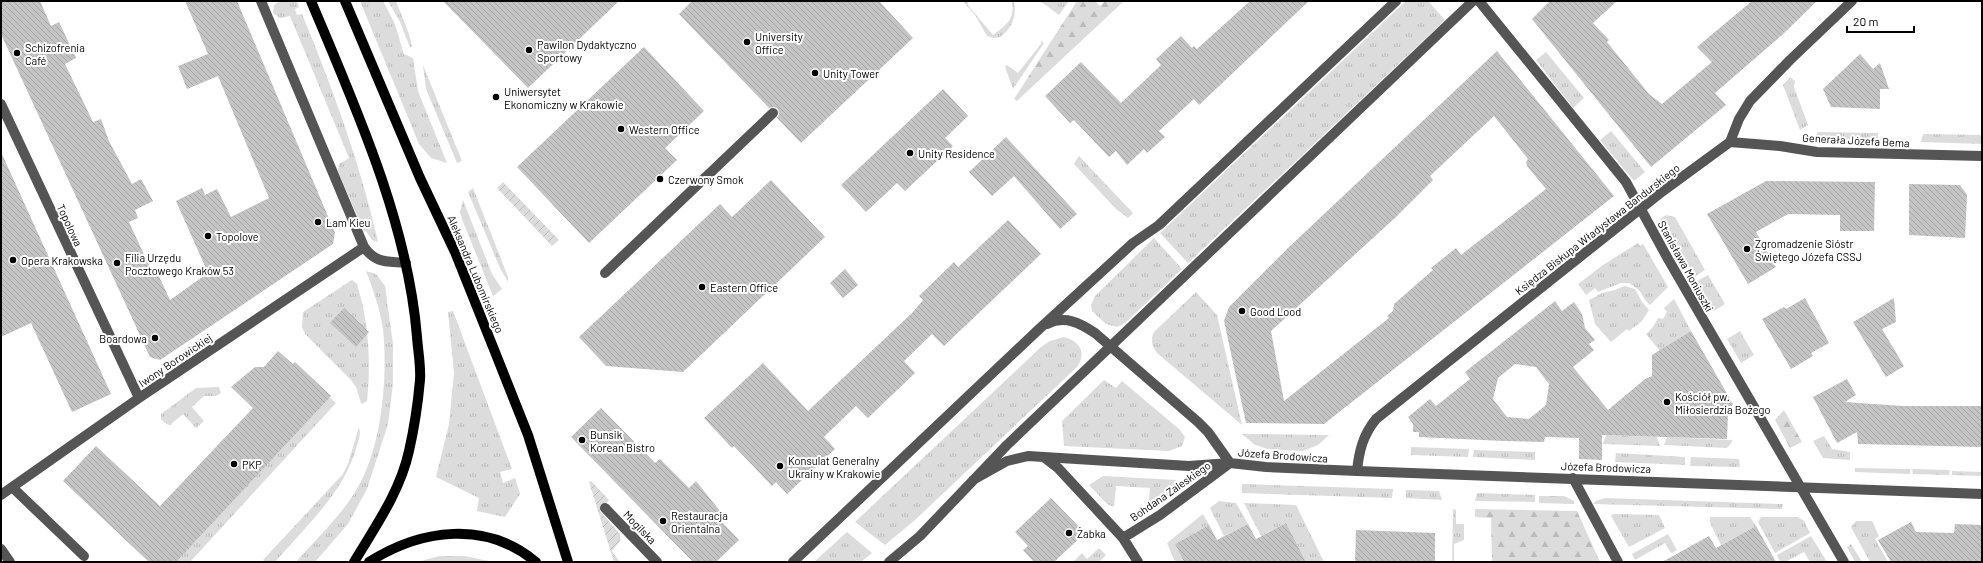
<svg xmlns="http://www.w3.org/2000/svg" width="1983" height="563" viewBox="0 0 1983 563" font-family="Barlow,sans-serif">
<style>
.grass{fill:url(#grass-tufts)}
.forest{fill:url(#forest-firs)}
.garden{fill:url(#garden-furrows)}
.building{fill:url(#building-back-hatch);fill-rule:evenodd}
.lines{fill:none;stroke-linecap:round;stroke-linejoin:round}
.minor{stroke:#555;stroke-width:10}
.major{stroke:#000;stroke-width:10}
.poi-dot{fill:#000;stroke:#fff;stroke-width:1.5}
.labels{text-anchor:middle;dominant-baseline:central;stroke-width:4;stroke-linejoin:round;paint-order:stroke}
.poi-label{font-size:11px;fill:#000;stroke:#fff;text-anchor:start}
.street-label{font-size:11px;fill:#000;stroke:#fff}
</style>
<defs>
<pattern id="grass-tufts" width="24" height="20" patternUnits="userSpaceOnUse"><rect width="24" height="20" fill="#dcdcdc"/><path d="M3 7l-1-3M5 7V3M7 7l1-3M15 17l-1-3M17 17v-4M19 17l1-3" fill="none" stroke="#bbb"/></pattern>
<pattern id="forest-firs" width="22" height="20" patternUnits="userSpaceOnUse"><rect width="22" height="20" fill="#dcdcdc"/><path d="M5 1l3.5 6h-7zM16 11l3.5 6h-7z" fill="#bbb"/></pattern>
<pattern id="garden-furrows" width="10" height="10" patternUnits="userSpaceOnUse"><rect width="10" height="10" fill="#dcdcdc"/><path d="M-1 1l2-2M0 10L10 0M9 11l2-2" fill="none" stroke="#bbb"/></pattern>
<pattern id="building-back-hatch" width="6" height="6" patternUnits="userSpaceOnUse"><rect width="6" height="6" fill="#c4c4c4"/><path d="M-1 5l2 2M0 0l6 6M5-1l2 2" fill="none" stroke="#a7a7a7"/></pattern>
</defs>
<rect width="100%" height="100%" fill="#fff"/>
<path class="grass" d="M280 1H297L299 7 295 9 297 15 302 14C333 89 360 163 378 242L372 240 366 231 364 232 338 171 339 164 349 158 290 16 280 18 273 13 274 5Z
M360 1H383L394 22 404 54 413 58 418 91 447 163 431 158 419 144Z
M388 1H396L409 34 412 47H410L400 22Z
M963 1H970L967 4 993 35C1007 24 1015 20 1012 1H1014C1017 16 1012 29 1000 37L994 38 987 36 975 15Z
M1040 1H1069L1059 15Z
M1406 1H1428L1445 20 1188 263 1160 233Z
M1041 41 1044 43 1013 89 1005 67 1007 65 1018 73 1041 44Z
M1546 52 1584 98 1573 108 1536 60Z
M423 65 462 161 457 163 426 89Z
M1790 77 1795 81 1794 87 1808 125 1800 130 1783 85Z
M1611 131 1645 172 1634 181 1600 140Z
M1819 132 1878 133V140L1817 139V133Z
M1923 134 1982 135V144L1921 142Z
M1079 156 1133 213 1128 218 1116 209 1074 164Z
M473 188 508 277V282L500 268 468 192Z
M463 200 492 274 502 289 493 296 462 219 460 212Z
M1666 215 1675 217 1705 270 1694 277 1675 243 1673 245 1660 219Z
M1154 238 1182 269 1125 323 1117 327 1106 324 1092 311 1091 305 1095 296Z
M1638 243 1640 246 1643 244 1668 287 1650 305 1646 301 1639 290 1629 283H1621L1598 292 1595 288 1586 295 1578 284 1603 265Z
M366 271 376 274 385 286 393 344V383L388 424 367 489 348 524 315 562H296C317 538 342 515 358 487 382 447 388 375 383 329 380 309 373 289 366 271Z
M1708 275 1725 304 1714 311 1697 281Z
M352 280 357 284C369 323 371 361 367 401L362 404 361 403 356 387 351 380 305 334 302 327 303 312Z
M1624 286 1635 289 1642 302 1649 310 1642 321 1629 331 1627 329 1611 342 1595 324 1589 300 1602 293 1615 290Z
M1196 292 1217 315 1242 425 1157 353C1152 346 1150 340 1154 332Z
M1674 299 1691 331 1660 351 1646 334 1653 327 1658 318 1663 319 1667 312 1664 308Z
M453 311 512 469 500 472 503 483 515 478 520 494 505 517 477 511 479 498 436 477 449 424 454 373 448 312Z
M1740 331 1754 355 1741 363 1727 339Z
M1064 337C1080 341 1087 353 1077 367L915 520 885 545 855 522 1041 347 1050 341Z
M1104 380 1116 388 1122 381 1179 429 1185 437 1182 446 1169 451 1064 446 1062 421Z
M219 387 221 393 216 396H204L192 407 204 421 196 428 183 414 170 425 166 424 161 419V414L196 388Z
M329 397 336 403 190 562H175Z
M359 427C361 434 359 439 357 445 345 492 306 526 275 562H265L263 560 343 474 348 464Z
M1242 434 1329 435 1318 445 1303 451 1267 449 1254 444Z
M1606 435 1657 437 1660 446 1603 444Z
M1824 436 1832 449 1850 452V460L1823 458 1813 441Z
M1667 437 1732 440V442L1727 448 1664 445Z
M1411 447 1469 449 1468 457 1411 455Z
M1474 450 1535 452V460L1473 457Z
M1616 453 1685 457V465L1615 462Z
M1691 457 1739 459 1740 467 1690 466Z
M1855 468 1910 469V474L1855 472Z
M1912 469 1950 470 1949 475 1913 474Z
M1952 471 1982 472V476L1952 475Z
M1103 476 1176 480 1181 487C1172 494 1160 508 1148 509L1150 488 1116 486 1114 507 1107 504 1089 485Z
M1242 484 1393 489 1392 498 1242 493Z
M1406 490 1439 491 1442 500 1406 498Z
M1477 493 1535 495V502L1475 501Z
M1539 496H1564L1574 501V504L1539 503Z
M1605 498 1783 504 1782 509 1593 504 1596 501Z
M1219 501 1236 503 1248 524 1224 536 1210 508Z
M1244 503 1296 505 1324 562H1306L1286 523 1261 536Z
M1453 509 1456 510V524H1464V540L1454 544V562H1452Z
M1203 514 1209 525 1175 544 1184 562H1175L1167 543Z
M1613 514 1659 515 1665 528 1629 547 1611 516Z
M1710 517H1750L1756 526 1721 545 1710 523Z
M1761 517H1798L1804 521 1810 533 1775 553 1758 522Z
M1856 521H1872L1879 536 1875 539 1888 562H1870L1851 527Z
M847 532 872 553 861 562H814Z
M1668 534 1677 550 1671 553 1665 543 1635 560 1632 554Z
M1811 536 1827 562H1810L1804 552 1785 562H1780L1777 555Z
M1851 544 1862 562H1855L1847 547Z
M1099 548 1106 555 1099 562H1073L1082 553 1087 559Z
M440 556H465L493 562H417Z"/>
<path class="forest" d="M1077 1H1095L1100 6 1105 1H1124L1017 101 1014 99Z
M1784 410 1802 442 1790 448 1775 420Z
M1475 509 1577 511 1600 562H1492L1491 518 1475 517Z"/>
<path class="garden" d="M503 182 559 240 552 246 497 188Z
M591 481 609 500 600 511 620 534V541L612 551 620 562H614L589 482Z"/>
<path class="building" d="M1 1H40L51 26 59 22 76 58 65 64 93 122 101 119 109 141 132 184 141 179 153 201 135 210 138 218 129 222 153 274 157 272 170 300 208 273 176 201 202 188 205 195 217 189 231 217 269 198 218 76 187 89 178 66 208 54 185 1H237L335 233 333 244 160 360 150 357 1 34Z
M443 1H619L528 88Z
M692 1H879L913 38 801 143 777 118 779 114 778 109 774 107 769 108 679 14Z
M1250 1H1309L1199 105 1194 99 1159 131 1165 137 1147 153 1144 149 1127 165 1116 151 1109 157 1074 120 1070 123 1045 96 1081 62 1121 103 1161 65 1156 59 1181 36 1192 48 1194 46 1197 49Z
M1550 1H1617L1593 23 1609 40 1607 42 1649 94 1662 104 1712 62 1697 47 1752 1H1817L1781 36 1715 93 1726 105 1651 167 1532 19Z
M644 47 704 111 665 148 677 160 589 243 517 167Z
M1497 51 1614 196 1324 424 1246 423 1224 321 1229 307 1288 248ZM1494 116 1528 159 1526 162 1527 166 1546 189 1461 255 1456 248 1431 268 1433 270 1394 304 1393 311 1387 316 1389 318 1284 401 1271 331 1396 217 1433 180 1430 176Z
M1860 54 1873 69 1880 63 1889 89H1880V109L1831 107 1823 89Z
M943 89 968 116 945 138 953 146 905 191 897 183 866 212 841 185Z
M1006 137 1077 214 1060 229 1014 176 992 196 969 172Z
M1 152 111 394 72 412 31 323 1 337Z
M771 180 825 237 683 372 606 366 579 337 720 204 732 217Z
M1766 181 1875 182 1874 231H1840V215L1788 214 1756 232 1776 267 1748 284 1707 214Z
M1909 184 1960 185 1967 195 1965 238 1909 235Z
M1008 220 1041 254 944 346 932 334 904 361 915 373 868 418 856 406 828 433 824 437 835 449 787 494 776 482 772 486 734 446 732 448 704 418 763 363 808 411 912 313 923 300 919 296 954 262 958 267Z
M845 269 858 285 843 298 830 283Z
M1805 298 1829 343 1811 353 1813 356 1791 369 1762 319 1784 307 1786 309Z
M1894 298 1896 322 1882 329 1904 366 1886 377 1853 322Z
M1555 301 1562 311 1574 302 1582 314 1585 328 1595 340 1589 344 1594 350 1573 367 1608 410 1645 379 1652 376V355L1691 331 1733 404 1728 414 1727 439 1602 435V460L1579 459V438L1545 437 1544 442 1504 441 1419 437V432H1413V424L1408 417 1430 399 1436 406 1470 379 1465 372ZM1515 364 1536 367 1549 384 1546 405 1529 419 1507 417 1493 399 1498 378Z
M344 308 369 332 356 347 330 323Z
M278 351 293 364 295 362 331 396 176 562H149L63 481 96 446 160 506 253 408 231 387 255 367H264Z
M1847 379 1856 395 1845 402 1902 406H1982V447L1858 444 1857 432 1837 443 1813 397Z
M601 408 655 463 660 459 689 488 696 481 720 511 715 515 739 540 716 562H693L571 437Z
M1051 498 1085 533 1054 562H1034L1023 550 1028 546 1015 532Z
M1911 522 1916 532 1954 533 1955 524 1982 525V562H1891L1878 540Z
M1286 523 1306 562H1184L1175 544 1209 525 1217 540 1248 524 1256 539Z
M1756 526 1776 562H1662L1709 536 1716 548Z
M1356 530 1435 533V562H1355Z"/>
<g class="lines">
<path class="minor" d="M261 1 364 247C376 264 387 261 406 263
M1479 1 1626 182 1668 259 1844 562
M1 104 139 398
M1730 142 1780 146 1817 152 1982 156
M605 273 773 113
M1047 324C1065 315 1080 323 1095 333L1198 422 1208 432 1230 463
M1045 458 1058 468 1123 538 1138 562
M1357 471C1359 451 1363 435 1376 419L1659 194 1730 142 1739 119 1750 101 1790 60 1852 1
M1573 478 1618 562
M973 480 1007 461 1028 456 1189 466 1230 463 1266 467 1357 471 1982 494
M12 487 84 556
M1 495 139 398 364 247
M605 508 657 562
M1123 538 1160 515 1230 463
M1 549 10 562
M793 562 1037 331 1133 243 1159 225 1396 1
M889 562 920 536 1007 445 1473 1"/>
<path class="major" d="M311 1C355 106 408 223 417 337 418 351 421 366 420 380 418 403 414 429 409 451 400 492 375 527 354 562
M345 1 420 178 455 252 495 352 528 435 568 562
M369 562C421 529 486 520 536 562"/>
</g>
<g class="poi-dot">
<circle cx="747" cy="42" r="4"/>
<circle cx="529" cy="50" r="4"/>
<circle cx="17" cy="53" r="4"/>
<circle cx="815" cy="73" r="4"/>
<circle cx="496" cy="97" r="4"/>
<circle cx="621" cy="129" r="4"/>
<circle cx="910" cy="153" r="4"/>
<circle cx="660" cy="179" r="4"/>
<circle cx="318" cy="222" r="4"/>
<circle cx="208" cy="236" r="4"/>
<circle cx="1747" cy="249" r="4"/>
<circle cx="13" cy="260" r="4"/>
<circle cx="117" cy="263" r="4"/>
<circle cx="702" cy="287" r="4"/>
<circle cx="1242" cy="311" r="4"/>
<circle cx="155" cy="338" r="4"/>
<circle cx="1667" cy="402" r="4"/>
<circle cx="582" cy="440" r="4"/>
<circle cx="234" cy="464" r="4"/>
<circle cx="780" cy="466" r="4"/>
<circle cx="663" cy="521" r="4"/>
<circle cx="1069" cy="533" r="4"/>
</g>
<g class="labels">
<g class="poi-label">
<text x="755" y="36">University<tspan x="755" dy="13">Office</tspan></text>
<text x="537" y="44">Pawilon Dydaktyczno<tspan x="537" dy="13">Sportowy</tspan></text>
<text x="25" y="47">Schizofrenia<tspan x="25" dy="13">Café</tspan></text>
<text x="823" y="73">Unity Tower</text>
<text x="504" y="91">Uniwersytet<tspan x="504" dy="13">Ekonomiczny w Krakowie</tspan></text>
<text x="629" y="129">Western Office</text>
<text x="918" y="153">Unity Residence</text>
<text x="668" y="179">Czerwony Smok</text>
<text x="326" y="222">Lam Kieu</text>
<text x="216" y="236">Topolove</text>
<text x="1755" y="243">Zgromadzenie Sióstr<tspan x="1755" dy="13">Świętego Józefa CSSJ</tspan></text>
<text x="125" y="257">Filia Urzędu<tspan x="125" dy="13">Pocztowego Kraków 53</tspan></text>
<text x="21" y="260">Opera Krakowska</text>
<text x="710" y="287">Eastern Office</text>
<text x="1250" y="311">Good Lood</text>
<text x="147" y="338" text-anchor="end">Boardowa</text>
<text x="1675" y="396">Kościół pw.<tspan x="1675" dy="13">Miłosierdzia Bożego</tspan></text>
<text x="590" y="434">Bunsik<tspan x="590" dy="13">Korean Bistro</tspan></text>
<text x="788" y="460">Konsulat Generalny<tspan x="788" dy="13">Ukrainy w Krakowie</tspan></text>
<text x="242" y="464">PKP</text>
<text x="671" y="515">Restauracja<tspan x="671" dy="13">Orientalna</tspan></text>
<text x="1077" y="533">Żabka</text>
</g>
<g class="street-label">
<text transform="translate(1856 140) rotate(3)">Generała Józefa Bema</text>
<text transform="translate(70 225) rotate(65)">Topolowa</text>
<text transform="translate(1597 229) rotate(-38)">Księdza Biskupa Władysława Bandurskiego</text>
<text transform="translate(1686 266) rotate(61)">Stanisława Moniuszki</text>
<text transform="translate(476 274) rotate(67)">Aleksandra Lubomirskiego</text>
<text transform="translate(175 360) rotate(-34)">Iwony Borowickiej</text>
<text transform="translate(1283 455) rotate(4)">Józefa Brodowicza</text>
<text transform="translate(1606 467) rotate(2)">Józefa Brodowicza</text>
<text transform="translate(1170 491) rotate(-35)">Bohdana Zaleskiego</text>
<text transform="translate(640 527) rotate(46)">Mogilska</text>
</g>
</g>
<rect width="1983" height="563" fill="none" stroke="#000000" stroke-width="4"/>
<path d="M1847 26v6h67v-6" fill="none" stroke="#000000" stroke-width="2"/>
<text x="1853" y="26" font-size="12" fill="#000000" stroke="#ffffff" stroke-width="3" paint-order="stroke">20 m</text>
</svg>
